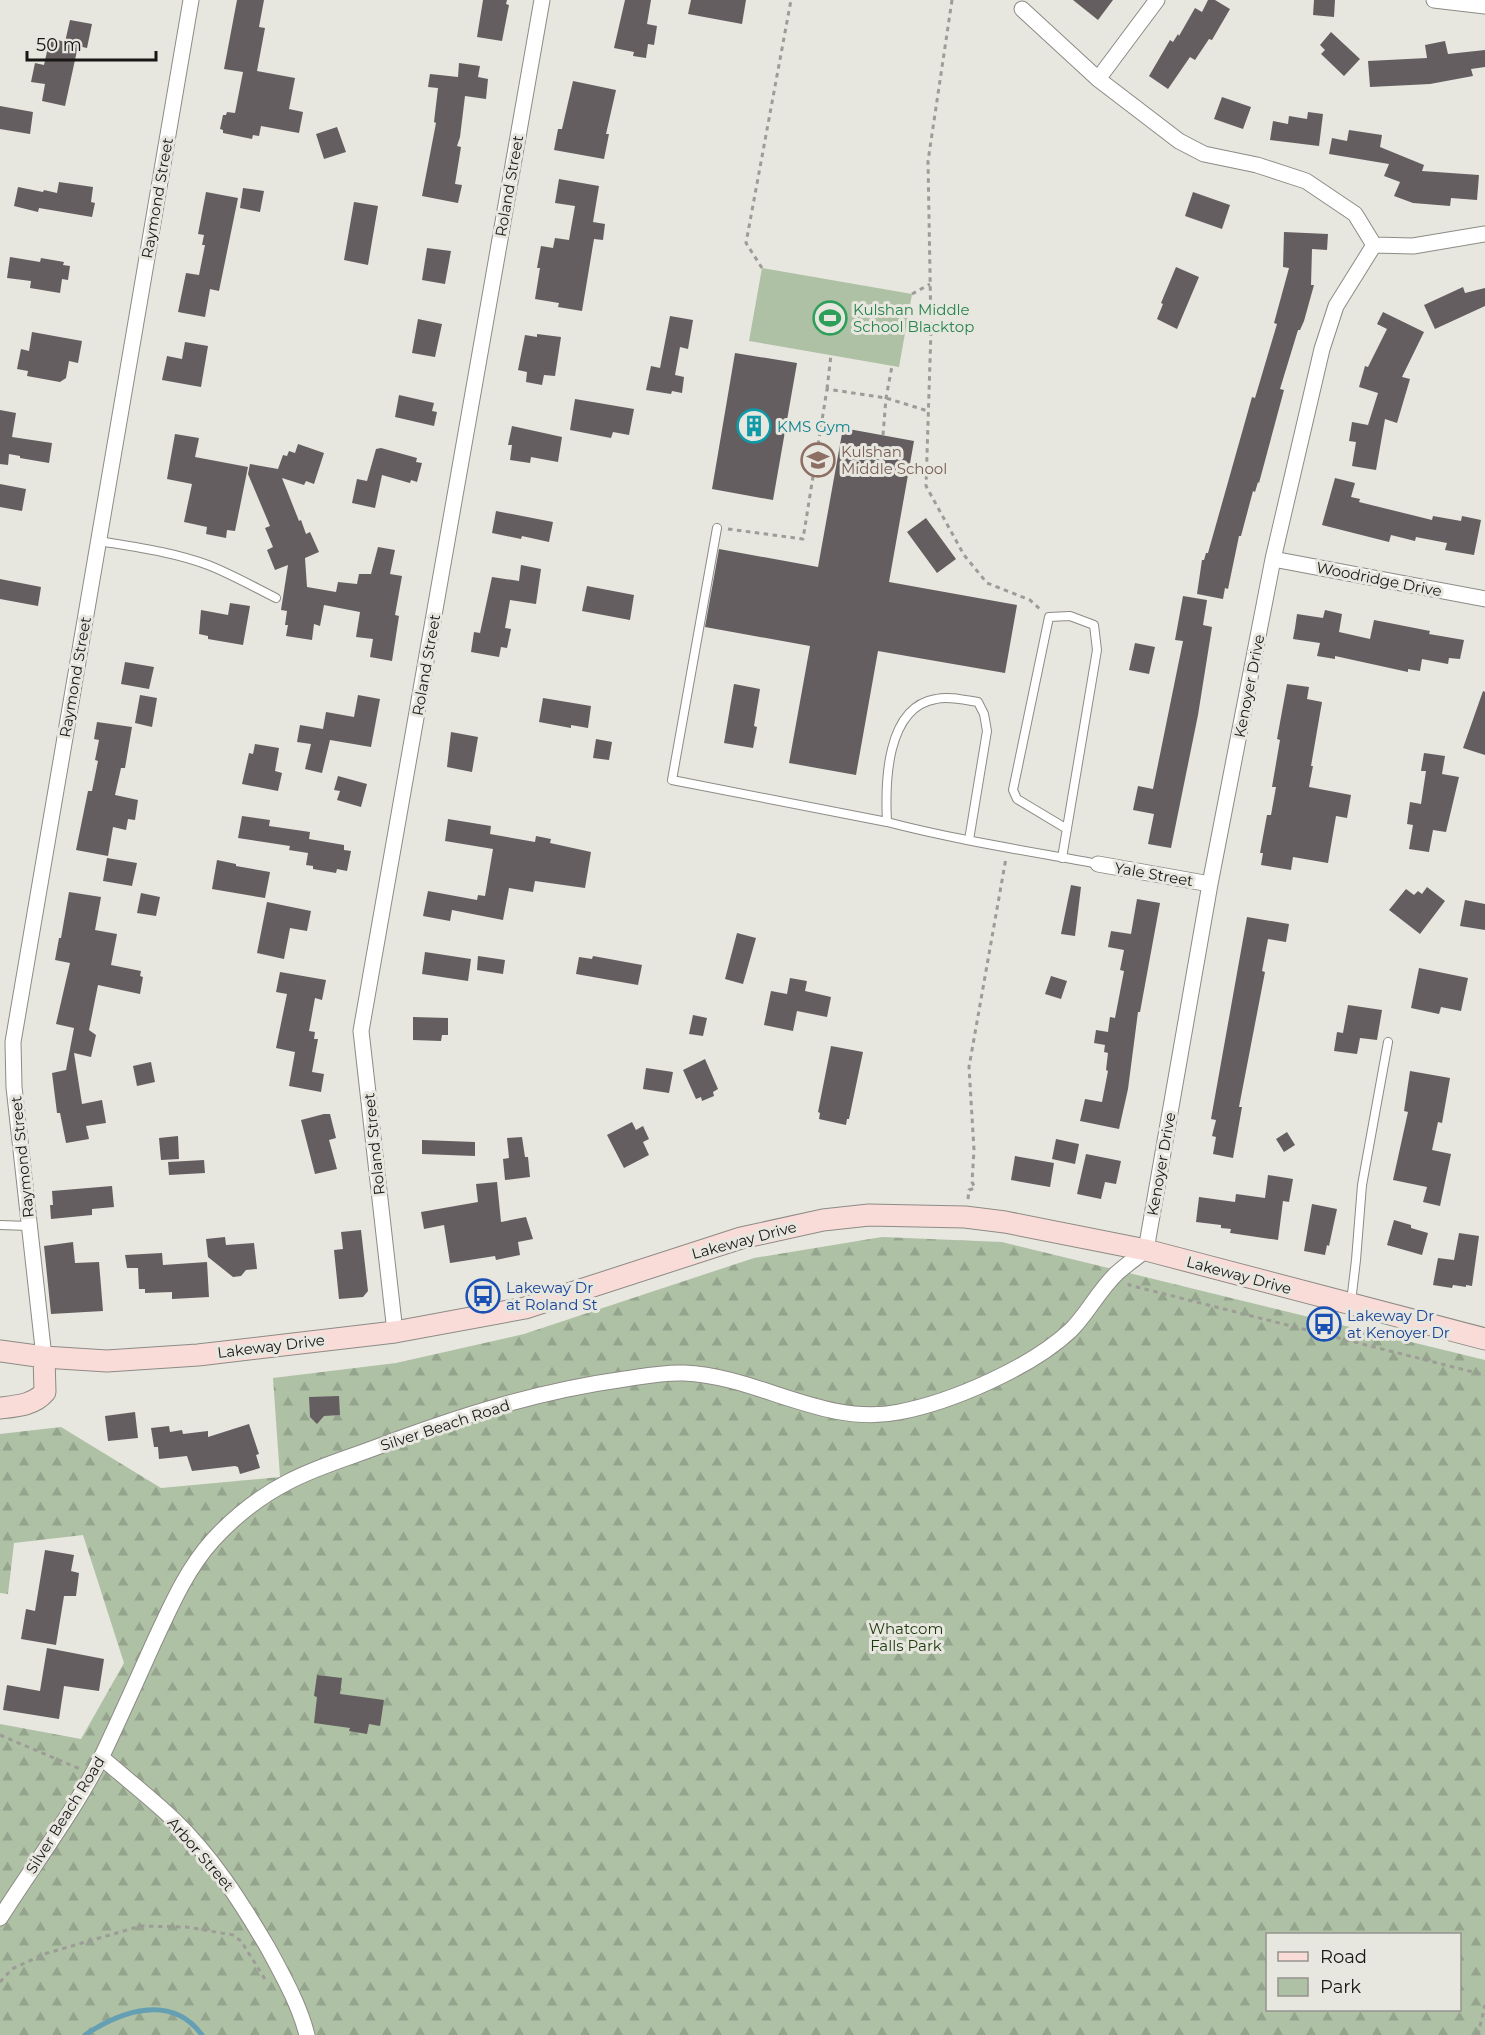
<svg xmlns="http://www.w3.org/2000/svg" width="1485" height="2035" viewBox="0 0 1485 2035" font-family="Montserrat,sans-serif">
<style>
.green{fill:#aec1a5}
.forest{fill:url(#forest-firs);fill-rule:evenodd}
.lines{fill:none;stroke-linecap:round;stroke-linejoin:round}
.stream{stroke:#659fb3;stroke-width:5}
.building{fill:#645e61}
.lane-casing{stroke:#8c8b85;stroke-width:10}
.street-casing{stroke:#8c8b85;stroke-width:17}
.secondary-casing{stroke:#8c8b85;stroke-width:23}
.path{stroke:#9d9c97;stroke-width:3;stroke-dasharray:4.5 4.5;stroke-linecap:butt}
.lane{stroke:#fff;stroke-width:8}
.street{stroke:#fff;stroke-width:15}
.secondary{stroke:#f9dcd7;stroke-width:21}
.labels{text-anchor:middle;dominant-baseline:central;stroke-width:6;stroke-linejoin:round;paint-order:stroke}
.street-label{font-size:15px;fill:#181715;stroke:#e7e6df}
.leisure-label{font-size:15px;fill:#27864d;stroke:#e7e6df;text-anchor:start}
.culture-label{font-size:15px;fill:#0d838f;stroke:#e7e6df;text-anchor:start}
.education-label{font-size:15px;fill:#785e54;stroke:#e7e6df;text-anchor:start}
.transit-label{font-size:15px;fill:#164399;stroke:#e7e6df;text-anchor:start}
.park-label{font-size:15px;fill:#1d390c;stroke:#e7e6df}
</style>
<defs>
<pattern id="forest-firs" width="22" height="20" patternUnits="userSpaceOnUse" patternTransform="scale(1.5)"><rect width="22" height="20" fill="#aec1a5"/><path d="M5 1l3.5 6h-7zM16 11l3.5 6h-7z" fill="#95a58d"/></pattern>
</defs>
<rect width="100%" height="100%" fill="#e7e6df"/>
<path class="green" d="M762 268 912 294 899 367 749 341Z"/>
<path class="forest" d="M882 1237 1002 1242 1485 1360V2035H0V1724L81 1739 124 1663 83 1535 14 1543 8 1594 0 1593V1434L61 1427 161 1488 280 1477 273 1378 396 1363 524 1334 754 1258ZM1268 1934H1460V2010H1268Z"/>
<g class="lines">
<path class="stream" d="M85 2035C121 2011 171 1993 202 2035"/>
</g>
<path class="building" d="M237 0H264L259 27 265 28 257 71 295 78 289 109 303 112 299 133 261 126 259 136 253 135 252 139 223 133V130L220 129 223 115H226L227 112 235 113 243 72 224 69Z
M483 0H507L506 4 509 5 502 41 477 37Z
M625 0H651L647 24 657 26 654 45 648 44 646 58 633 56 634 52 614 48Z
M691 0H746L742 24 688 14Z
M1073 0H1113L1098 20Z
M1208 0H1215L1230 9 1212 40 1209 39 1195 60 1190 57 1168 89 1149 76 1170 40 1173 42 1178 34 1179 36 1195 8 1202 12Z
M1314 0H1335L1334 17 1313 15Z
M70 20 92 24 87 48 78 46 65 106 42 101 45 84 31 82 35 63 44 65 50 38 65 42Z
M1331 32 1360 59 1344 76 1321 54 1325 50 1320 45Z
M1445 41 1448 54 1485 50V67L1471 69 1473 76 1430 84 1370 87 1368 61 1427 58 1425 45Z
M459 63 480 66 478 77 488 79 486 99 465 96 460 137 457 146 461 147 455 184 462 185 458 203 422 196 436 123 434 122 438 88 428 87 430 74 458 77Z
M573 81 616 90 606 134H609L604 159 554 150 558 129H562Z
M1222 97 1251 107 1243 129 1214 119Z
M0 106 33 112 30 134 0 129Z
M1308 112 1323 114 1319 146 1270 140 1273 121 1288 124 1289 116 1307 119Z
M337 127 346 152 324 159 316 134Z
M1349 130 1382 135 1380 147 1424 165 1422 171 1479 175 1477 200 1451 198 1450 206 1413 203 1394 196 1400 182 1384 176 1389 164 1329 154 1332 138 1347 141Z
M559 179 599 186 593 222 605 224 603 240 594 239 582 311 558 307 559 303 535 299 540 268H537L541 246 553 248 555 238 569 240 575 206 555 203Z
M59 182 93 187 91 202 95 203 92 217 39 208 38 212 14 206 18 187 43 192 44 190 57 193Z
M243 188 264 191 260 212 240 208Z
M206 192 238 198 219 291 210 289 205 317 178 312 186 273 199 275 205 245H202L204 235 198 234Z
M1193 192 1230 205 1222 229 1185 216Z
M354 202 378 206 368 265 344 260Z
M1284 232 1328 234 1327 250 1312 249 1311 285H1314L1304 321 1300 330H1298L1280 389 1284 390 1259 483 1258 482 1255 492 1253 491 1241 536H1239L1228 589 1225 588 1223 599 1197 594 1202 560H1204L1206 553H1208L1252 397 1255 398 1277 324 1274 323 1289 268 1283 267Z
M427 248 451 251 445 284 422 280Z
M10 257 40 262 41 258 64 262 63 265 70 266 68 280 62 279 60 293 30 288 31 281 7 278Z
M1176 267 1199 277 1177 329 1157 319 1163 304 1161 303Z
M1463 287 1465 293 1485 288V306L1435 329 1424 305Z
M1383 312 1424 332 1402 377 1410 379 1397 423 1385 419 1376 470 1352 466 1356 442 1349 441 1352 422 1368 425 1378 393 1359 387 1365 366 1368 367 1387 329 1377 324Z
M670 316 693 320 688 349 680 347 675 375 684 377 682 393 672 391 671 394 646 390 651 366 660 368Z
M418 319 442 324 435 357 412 353Z
M32 332 82 341 78 363 69 361 66 378 60 382 27 376 28 371 17 369 21 349 29 351Z
M537 334 561 337 555 376 544 375 542 385 526 382 527 372 518 370 525 335 537 337Z
M185 342 208 346 201 387 162 380 167 356 182 359Z
M735 353 797 363 773 500 712 489Z
M399 395 434 403 432 411 437 412 434 426 395 417Z
M575 399 634 409 629 435 613 432 611 438 570 430Z
M0 410 16 413 12 437 52 443 49 463 20 458V456L9 454 8 465 0 464Z
M512 426 562 437 558 462 531 457 530 463 510 460 512 445H508Z
M843 428 914 441 889 582 1017 605 1005 673 878 651 856 775 789 763 810 646 705 627 719 549 818 567Z
M175 434 199 438 195 457 248 467 235 531 227 530 226 538 206 534 207 527 184 522 192 484 167 479Z
M298 444 324 453 314 484 306 481 304 485 282 478 299 521 301 520 306 534 310 532 319 552 305 558 307 587 336 592 338 582 357 584 359 574H371L378 547 395 550 390 574 402 576 395 615 399 616 392 661 370 657 373 639 356 637 360 612 324 605 320 626 314 624 312 640 286 636 288 625H285L287 611 281 610 288 565 275 570 267 550 273 547 265 528 270 526 248 474 250 464 278 469 283 455 287 456 289 451 295 453Z
M381 448 417 458 416 462 422 463 417 482 411 480 410 483 382 475 375 508 352 503 357 479 367 481 376 449Z
M1335 478 1355 483 1351 497 1360 499 1359 502 1432 520 1433 516 1461 521 1462 516 1481 520 1474 555 1445 550 1447 543 1416 537 1415 541 1391 535 1389 542 1322 525Z
M0 484 26 489 22 511 0 507Z
M496 511 553 522 549 542 522 536 521 539 492 533Z
M926 518 956 559 937 573 907 532Z
M521 565 541 569 536 604 510 600 505 628 511 629 507 648 501 647 499 657 471 652 474 632 480 633 492 577 519 581Z
M0 579 41 587 38 606 0 599Z
M587 586 634 595 630 620 582 611Z
M1183 596 1207 600 1203 625 1212 627 1198 715 1171 848 1148 844 1154 814 1133 810 1138 786 1153 789 1183 641 1175 640Z
M230 603 250 606 243 645 208 639V636L199 634 201 610 228 615Z
M1325 610 1342 614 1339 632 1370 639 1374 620 1430 631 1429 634 1464 640 1460 659 1449 658 1448 664 1422 659 1420 671 1408 669V672L1335 656V659L1317 656 1320 643 1293 639 1295 628 1297 614 1323 618Z
M1135 643 1155 647 1149 674 1129 670Z
M125 662 154 667 149 689 121 684Z
M734 684 760 689 754 726 757 727 753 748 724 743Z
M1287 684 1309 687 1307 699 1322 702 1311 766H1313L1309 787 1351 795 1347 818 1336 816 1328 863 1293 857 1291 870 1261 865 1263 853H1260L1267 815H1271L1276 787H1272L1280 740 1277 739Z
M1483 691 1485 692V755L1463 748Z
M140 695 157 698 152 727 135 723Z
M358 695 380 699 371 747 330 740 322 773 305 769 311 744 297 742 300 725 323 729 326 712 354 717Z
M543 698 591 706 588 728 571 725V728L539 722Z
M97 722 132 727 125 768H121L115 795 138 800 135 820 128 819 126 830 113 827 108 856 76 850 88 791H92L98 761 95 760 99 740 94 739Z
M451 732 478 737 472 772 447 767Z
M596 739 612 742 609 760 593 758Z
M255 744 279 748 275 771 282 773 278 791 242 784 249 753 253 754Z
M1424 753 1445 756 1442 774 1459 777 1446 832 1433 830 1429 852 1409 849 1413 825 1407 824 1410 802 1421 804 1426 771H1421Z
M338 776 367 784 361 807 337 800 340 791 334 790Z
M242 816 270 820 269 826 310 832 309 839 344 845V850L351 851 347 871 337 869 336 873 313 869V866L306 865 308 853 289 850 290 846 238 838Z
M448 819 491 826 490 834 535 842 536 836 551 839 550 843 591 852 585 888 535 881 533 892 509 888 503 920 452 910 450 921 423 916 428 891 477 900 478 895 485 896 493 849 445 841Z
M107 858 137 863 132 886 103 881Z
M217 860 236 864V866L270 872 265 898 212 889Z
M1071 885 1081 887 1075 936 1061 934Z
M1427 887 1445 901 1420 934 1389 910 1406 889 1414 895 1418 891 1422 894Z
M69 892 101 897 95 930 117 934 111 965 141 971 140 976 143 977 140 994 98 985 89 1030 96 1035 91 1057 74 1053 82 1104 102 1100 106 1123 86 1126 89 1139 66 1143 60 1113H57L52 1073 66 1070 74 1028 56 1024 70 963 55 960 59 938H61Z
M141 893 160 897 156 916 137 913Z
M1137 899 1160 903 1140 1012H1138L1128 1089 1119 1129 1080 1121 1085 1099 1102 1102 1108 1071 1106 1070 1108 1053 1104 1052 1105 1045 1094 1043 1096 1030 1108 1032 1110 1017 1115 1018 1124 971 1120 970 1124 950 1108 947 1111 931 1131 934Z
M1465 900 1485 904V930L1460 926Z
M267 902 311 911 307 931 290 928 284 959 257 953Z
M1247 917 1289 924 1286 942 1268 939 1262 971 1265 972 1239 1107H1242L1233 1158 1213 1154 1216 1137 1212 1136 1216 1120 1211 1119Z
M737 933 756 938 743 984 725 979Z
M425 952 471 959 468 981 422 974Z
M478 956 505 960 503 974 477 970Z
M593 956 642 965 638 985 576 974 579 957 592 959Z
M1419 968 1468 978 1461 1011 1441 1007 1439 1014 1411 1008Z
M280 972 326 980 322 1000 315 998 309 1031 315 1032 314 1039H318L312 1072 324 1074 321 1092 289 1086 295 1052 276 1048 287 994 276 992Z
M1051 976 1067 981 1061 999 1045 994Z
M790 978 807 981 805 991 831 997 827 1017 797 1011 793 1031 764 1025 771 991 787 994Z
M1348 1005 1382 1010 1377 1040 1360 1038 1357 1054 1334 1051 1337 1032 1343 1033Z
M693 1015 707 1018 703 1036 689 1034Z
M413 1017 448 1018V1035H442L441 1041 413 1040Z
M831 1046 863 1052 849 1119H847L846 1125 819 1119 820 1113 818 1112Z
M705 1059 718 1089 713 1092 714 1096 702 1101 701 1097 696 1099 683 1070Z
M151 1062 155 1082 137 1086 133 1066Z
M646 1068 673 1072 669 1093 643 1089Z
M1410 1071 1450 1078 1442 1123 1438 1122 1432 1150 1451 1154 1440 1206 1423 1202 1427 1187 1393 1180 1408 1112 1404 1111Z
M324 1114H330L336 1138 329 1140 337 1169 315 1174 301 1120Z
M632 1122 636 1130 643 1126 649 1139 643 1142 649 1155 624 1168 607 1135Z
M1287 1132 1295 1145 1284 1152 1276 1139Z
M178 1136 179 1159 161 1160 159 1138Z
M522 1137 525 1157H528L530 1177 505 1180 503 1159 509 1158 507 1138Z
M1056 1139 1079 1144 1075 1164 1052 1159Z
M422 1140 475 1142V1156L422 1154Z
M1086 1154 1121 1161 1116 1184 1105 1182 1101 1199 1077 1194Z
M1015 1156 1054 1163 1050 1187 1011 1180Z
M204 1160 205 1173 169 1175 168 1162Z
M1268 1175 1293 1179 1289 1202 1283 1201 1278 1240 1230 1233 1231 1229 1221 1228V1225L1196 1222 1199 1197 1235 1202 1236 1194 1265 1198Z
M497 1182 501 1222 526 1217 533 1239 518 1242 520 1255 496 1260 495 1256 450 1263 444 1225 424 1229 421 1212 478 1202 476 1184Z
M112 1186 114 1207 92 1209V1215L51 1219 50 1205H53L52 1191Z
M1312 1204 1337 1209 1329 1246 1327 1245 1325 1255 1304 1251Z
M1394 1220 1411 1225V1228L1428 1233 1422 1255 1387 1245Z
M361 1230 368 1291 363 1297 339 1299 334 1250 343 1249 341 1232Z
M1459 1233 1479 1236 1472 1286 1466 1285V1287L1453 1285 1452 1288 1433 1285 1438 1258 1454 1260Z
M225 1237 226 1245 254 1243 257 1269 246 1270 241 1276 233 1277 208 1257 206 1239Z
M73 1242 75 1263 99 1262 103 1311 51 1314 44 1246Z
M162 1253 163 1265 207 1262 209 1297 172 1299V1292L145 1293V1289H139L138 1268H127L125 1255Z
M339 1396 340 1415 324 1416 317 1424 310 1417 309 1397Z
M135 1412 138 1438 108 1441 105 1416Z
M249 1424 259 1454 256 1455 260 1468 240 1474 238 1467 235 1466 192 1471 187 1456 159 1459 158 1447H154L151 1428 169 1426 170 1432 182 1430 183 1434 208 1431V1437Z
M45 1550 74 1555 71 1571 79 1573 76 1596H64L56 1645 21 1639 26 1609 35 1611Z
M47 1648 104 1659 99 1691 64 1686 59 1719 3 1710 7 1685 40 1691Z
M317 1675 342 1678 340 1694 384 1700 380 1726 369 1724 367 1734 349 1731 350 1728 314 1723 317 1697 314 1696Z"/>
<g class="lines">
<defs>
<path id="lane" d="M717 528 672 780 887 822
M99 541C135 547 173 552 208 565 231 574 254 587 276 598
M969 840 987 731 984 714 978 702C965 700 949 696 936 699 886 707 885 783 887 822 956 840 1028 851 1098 864
M1062 858 1097 650 1094 625 1070 616 1049 617 1013 790 1017 799 1067 829
M0 1225 29 1226
M1351 1302 1356 1260 1362 1185 1388 1042"/>
<path id="street" d="M1434 0 1485 6
M1022 9 1098 79 1179 141 1204 154 1257 165 1306 181 1355 214 1374 245
M1098 79 1157 0
M1273 559 1485 599
M1098 864 1210 884
M395 1332 361 1031 542 0
M44 1357 14 1087 13 1042 191 0
M101 1757C125 1778 151 1798 174 1820 213 1858 241 1902 268 1948 283 1976 299 2004 307 2035
M0 1918C33 1866 75 1810 102 1756 120 1718 137 1680 154 1642 171 1606 186 1570 213 1540 234 1517 261 1496 288 1482 316 1467 348 1458 377 1447 459 1416 538 1391 625 1379 645 1376 665 1372 684 1373 758 1376 825 1427 899 1412 952 1402 1032 1367 1071 1330 1088 1313 1099 1290 1117 1273 1126 1265 1136 1258 1146 1250L1210 884 1273 559 1322 349 1336 306 1374 245 1413 246 1485 234"/>
<path id="secondary" d="M0 1351 44 1357 107 1361 198 1355 395 1332 525 1308 741 1238 823 1220 869 1215 965 1217 1005 1222 1146 1250 1485 1339
M0 1408C17 1406 34 1405 45 1392L44 1357"/>
</defs>
<use href="#lane" class="lane-casing"/>
<use href="#street" class="street-casing"/>
<use href="#secondary" class="secondary-casing"/>
<path class="path" d="M952 0 928 161 931 330 926 486 964 555 987 583 1030 600 1041 610
M762 268 746 243 791 0
M912 294 930 284
M827 389 831 355
M883 435 886 398 892 366
M728 529 803 539 827 389 886 398 928 411
M968 1199 969 1190 975 1188 972 1182 974 1150 969 1067 1006 858
M1129 1283V1285L1485 1375
M0 1735 80 1769
M0 1982 12 1969 44 1954 141 1926 186 1927 233 1935 241 1941 265 1979
M1478 2035 1485 2005"/>
<use href="#lane" class="lane"/>
<use href="#street" class="street"/>
<use href="#secondary" class="secondary"/>
</g>
<defs>
<symbol id="stadium-ring" viewBox="-11 -11 22 22"><circle r="9.5" fill="#e7e6df" stroke="#2e9e5b" stroke-width="1.5"/><path d="M0-5a6.5 5 0 1 0 0 10a6.5 5 0 1 0 0-10ZM-3.5-1.8h7v3.6h-7Z" fill="#2e9e5b"/></symbol>
<symbol id="building-ring" viewBox="-11 -11 22 22"><circle r="9.5" fill="#e7e6df" stroke="#0f9aa8" stroke-width="1.5"/><path d="M-4-6H4V6H1V3H-1V6H-4ZM-2.5-4.3h1.7v1.8h-1.7ZM.8-4.3h1.7v1.8H.8ZM-2.5-1h1.7V.8h-1.7ZM.8-1h1.7V.8H.8Z" fill="#0f9aa8"/></symbol>
<symbol id="school-ring" viewBox="-11 -11 22 22"><circle r="9.5" fill="#e7e6df" stroke="#8d6e63" stroke-width="1.5"/><path d="M0-5L7-2L0 1L-7-2ZM-4 1L0 2.5L4 1V4Q0 6-4 4Z" fill="#8d6e63"/></symbol>
<symbol id="bus-ring" viewBox="-11 -11 22 22"><circle r="9.5" fill="#e7e6df" stroke="#1a4fb4" stroke-width="1.5"/><path d="M-5-6H5V4H4V6H2V4H-2V6H-4V4H-5ZM-3.5-4V0h7V-4ZM-3.5 1.2v1.5H-2V1.2ZM2 1.2v1.5H3.5V1.2Z" fill="#1a4fb4"/></symbol>
</defs>
<g fill-rule="evenodd">
<use href="#stadium-ring" x="811" y="299" width="38" height="38"/>
<use href="#building-ring" x="735" y="407" width="38" height="38"/>
<use href="#school-ring" x="799" y="441" width="38" height="38"/>
<use href="#bus-ring" x="464" y="1277" width="38" height="38"/>
<use href="#bus-ring" x="1305" y="1305" width="38" height="38"/>
</g>
<g class="labels">
<g class="street-label">
<text transform="translate(509 186) rotate(-80)">Roland Street</text>
<text transform="translate(157 198) rotate(-80)">Raymond Street</text>
<text transform="translate(1379 579) rotate(11)">Woodridge Drive</text>
<text transform="translate(426 665) rotate(-80)">Roland Street</text>
<text transform="translate(75 677) rotate(-80)">Raymond Street</text>
<text transform="translate(1249 686) rotate(-79)">Kenoyer Drive</text>
<text transform="translate(1154 874) rotate(10)">Yale Street</text>
<text transform="translate(374 1144) rotate(-96)">Roland Street</text>
<text transform="translate(22 1157) rotate(-96)">Raymond Street</text>
<text transform="translate(1161 1164) rotate(-80)">Kenoyer Drive</text>
<text transform="translate(744 1240) rotate(-15)">Lakeway Drive</text>
<text transform="translate(1239 1275) rotate(15)">Lakeway Drive</text>
<text transform="translate(271 1346) rotate(-7)">Lakeway Drive</text>
<text transform="translate(445 1425) rotate(-18)">Silver Beach Road</text>
<text transform="translate(65 1815) rotate(-58)">Silver Beach Road</text>
<text transform="translate(201 1854) rotate(49)">Arbor Street</text>
</g>
<g class="leisure-label">
<text x="853" y="309">Kulshan Middle<tspan x="853" dy="17">School Blacktop</tspan></text>
</g>
<g class="culture-label">
<text x="777" y="426">KMS Gym</text>
</g>
<g class="education-label">
<text x="841" y="451">Kulshan<tspan x="841" dy="17">Middle School</tspan></text>
</g>
<g class="transit-label">
<text x="506" y="1287">Lakeway Dr<tspan x="506" dy="17">at Roland St</tspan></text>
<text x="1347" y="1315">Lakeway Dr<tspan x="1347" dy="17">at Kenoyer Dr</tspan></text>
</g>
<g class="park-label">
<text x="906" y="1628">Whatcom<tspan x="906" dy="17">Falls Park</tspan></text>
</g>
</g>
<rect x="1266" y="1933" width="195" height="78" fill="#e7e6df" stroke="#94938e" stroke-width="1.5"/>
<rect x="1278" y="1952" width="30" height="9" fill="#f9dcd7" stroke="#94938e" stroke-width="1.5"/>
<text x="1320" y="1963" font-size="18" fill="#181715">Road</text>
<rect x="1278" y="1978" width="30" height="18" fill="#aec1a5" stroke="#94938e" stroke-width="1.5"/>
<text x="1320" y="1993" font-size="18" fill="#181715">Park</text>
<path d="M27 51v9h129v-9" fill="none" stroke="#181715" stroke-width="3"/>
<text x="36" y="51" font-size="18" fill="#181715" stroke="#e7e6df" stroke-width="4.5" paint-order="stroke">50 m</text>
</svg>
